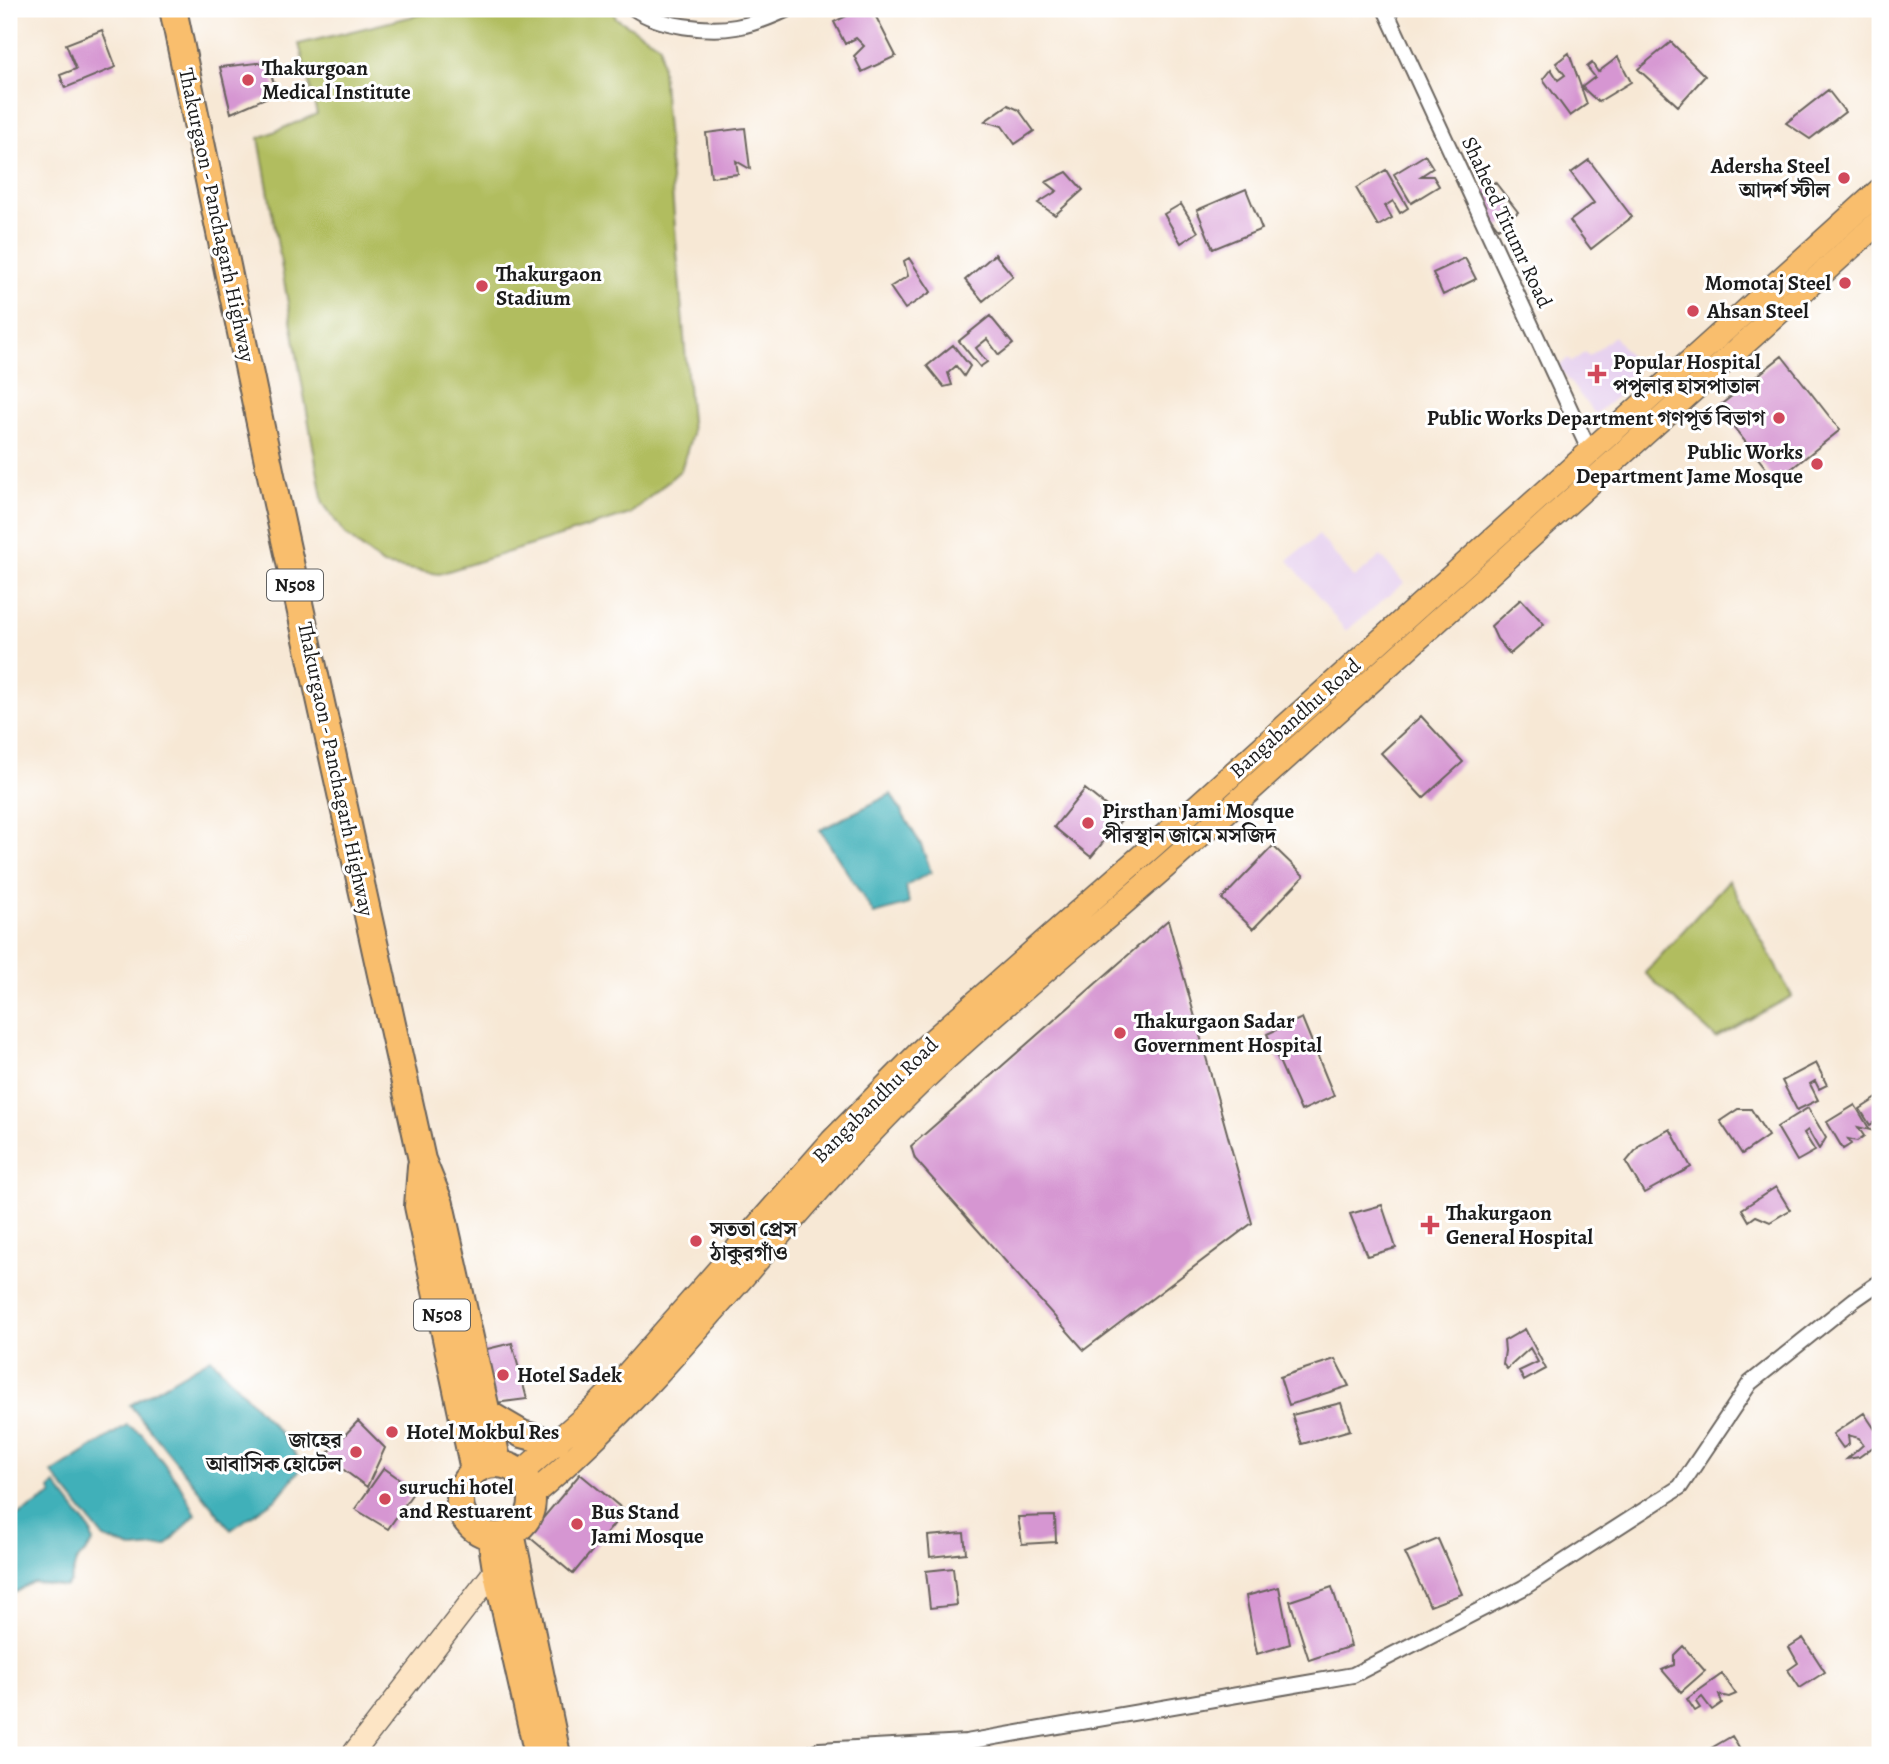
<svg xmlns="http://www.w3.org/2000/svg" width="1889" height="1764" viewBox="0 0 1889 1764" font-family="Alegreya,'Noto Serif Bengali',serif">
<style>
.built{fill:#e7d2ef}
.green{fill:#b1bd5f;stroke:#666c3e;stroke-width:2}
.water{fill:#40b0b9;stroke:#2e666a;stroke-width:2}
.building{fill:#d696d2}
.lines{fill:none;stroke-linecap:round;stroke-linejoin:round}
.street-casing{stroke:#69635d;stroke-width:18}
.secondary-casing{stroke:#69635d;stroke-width:24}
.primary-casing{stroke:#69635d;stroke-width:26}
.highway-casing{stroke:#69635d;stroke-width:30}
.street{stroke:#fff;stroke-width:14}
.secondary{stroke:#fde5c5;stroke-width:21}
.primary{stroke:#f9be6d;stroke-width:23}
.highway{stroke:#f9be6d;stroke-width:26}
.poi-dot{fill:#d1495b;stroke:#fff;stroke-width:2.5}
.labels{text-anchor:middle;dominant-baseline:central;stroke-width:6;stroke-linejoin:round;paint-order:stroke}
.shield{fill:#fff;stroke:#606060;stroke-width:2}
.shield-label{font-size:19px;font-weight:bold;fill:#1c1c1c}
.poi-label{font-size:21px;font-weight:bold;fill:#1c1c1c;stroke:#fff;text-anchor:start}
.street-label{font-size:21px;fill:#1c1c1c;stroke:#fff}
</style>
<rect width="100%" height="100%" fill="#fff"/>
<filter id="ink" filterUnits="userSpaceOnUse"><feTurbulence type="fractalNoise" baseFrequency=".0143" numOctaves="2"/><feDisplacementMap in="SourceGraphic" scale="14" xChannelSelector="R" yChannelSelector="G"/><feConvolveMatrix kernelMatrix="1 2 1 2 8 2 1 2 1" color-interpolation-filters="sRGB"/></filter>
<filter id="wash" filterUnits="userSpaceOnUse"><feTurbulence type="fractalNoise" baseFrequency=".00686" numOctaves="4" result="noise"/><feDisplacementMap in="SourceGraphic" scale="28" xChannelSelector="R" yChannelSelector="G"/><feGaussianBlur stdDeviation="1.57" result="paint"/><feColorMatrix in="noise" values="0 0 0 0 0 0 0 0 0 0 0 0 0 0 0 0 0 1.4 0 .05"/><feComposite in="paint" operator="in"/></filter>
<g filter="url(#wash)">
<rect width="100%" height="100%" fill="#f7e8d5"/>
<path class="built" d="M1614 336 1639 368 1624 380 1629 387 1595 414 1558 367 1568 358 1572 362 1585 352 1589 356Z
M1319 535 1354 578 1381 556 1404 583 1346 631 1288 560Z"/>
<path class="green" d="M443 9H611L616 18 660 45 692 434 681 470 630 514 439 574 383 565 345 534 323 503 259 138 317 114 299 44Z
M1729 880 1792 996 1716 1038 1645 973Z"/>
<path class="water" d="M891 794 921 845 931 872 906 886 909 904 874 914 820 830Z
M211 1358 282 1435 303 1466 277 1498 231 1530 130 1405Z
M127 1425 142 1434 180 1485 196 1514 166 1546 134 1549 104 1538 52 1473Z
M55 1484 91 1531 93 1543 76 1562 70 1582 65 1587 33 1582 9 1596V1521L52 1495 50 1489Z"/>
<g id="blocks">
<path class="building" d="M861 9H872L896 56 862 72 854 56 864 46 856 38 845 44 834 22Z
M102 30 116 67 65 88 60 75 76 69 66 44Z
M1671 42 1705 76 1678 106 1638 69Z
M1569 53 1587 104 1570 116 1543 79 1551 69 1558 80 1565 75 1556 63Z
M1618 57 1631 82 1598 102 1582 87 1595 77 1587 67 1592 63 1598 72Z
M267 62 277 93 231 113 220 67Z
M1828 90 1845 112 1810 139 1786 123Z
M1008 105 1019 110 1034 131 1015 144 1002 126 985 121Z
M745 128 750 169 736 161 738 174 711 177 706 133Z
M1425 155 1433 168 1421 176H1433L1439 186 1411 203 1394 174Z
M1589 160 1632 217 1591 249 1570 221 1594 203 1571 173Z
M1386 170 1408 208 1400 213 1393 201 1385 206 1392 218 1378 226 1356 188Z
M1067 172 1083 190 1055 215 1038 203 1057 191 1046 182Z
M1495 182 1518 212 1498 228 1475 197Z
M1246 189 1262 229 1213 249 1197 210Z
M1181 204 1198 232 1181 243 1164 214Z
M995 254 1013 276 983 301 965 280Z
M909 258 931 292 905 309 890 287 908 276 904 261Z
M1465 258 1476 279 1443 295 1433 273Z
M990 316 1013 344 999 355 987 339 976 348 987 362 980 367 959 341Z
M953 345 970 366 964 376 956 366 948 373 952 385 944 387 927 366Z
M1782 356 1840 430 1776 481 1718 407Z
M1521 599 1544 624 1510 654 1497 639 1491 626Z
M1421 716 1463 762 1423 798 1381 753Z
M1085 789 1122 819 1091 857 1054 827Z
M1273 846 1304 876 1253 929 1222 899Z
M1168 920 1252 1223 1084 1350 915 1159 911 1146Z
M1302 1018 1334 1096 1301 1111 1267 1034Z
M1816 1063 1827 1085 1819 1089 1815 1081 1810 1084 1818 1100 1797 1110 1782 1081Z
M1880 1096V1118L1870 1125 1860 1109Z
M1855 1105 1870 1130 1858 1127 1864 1136 1857 1141 1848 1139 1851 1144 1843 1149 1827 1122Z
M1808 1108 1826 1138 1819 1149 1808 1130 1804 1133 1815 1151 1797 1161 1777 1127Z
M1738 1109H1751L1768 1136 1742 1154 1720 1121Z
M1670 1129 1691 1167 1644 1193 1626 1162 1640 1145Z
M1776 1187 1790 1210 1770 1222 1756 1216 1749 1221 1742 1209Z
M1382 1205 1396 1248 1367 1256 1350 1214Z
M1525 1329 1546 1369 1524 1381 1519 1371 1538 1362 1530 1348 1507 1369 1503 1364 1505 1351 1504 1341Z
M512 1343 527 1399 495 1403 479 1351Z
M1335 1359 1349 1386 1289 1405 1280 1377Z
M1341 1403 1350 1430 1302 1444 1292 1415Z
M1864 1413 1880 1437V1442L1859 1457 1847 1459 1863 1445 1859 1438 1848 1435 1849 1444 1843 1448 1833 1434Z
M358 1421 385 1448 367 1487 325 1456Z
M384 1468 415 1490 388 1529 355 1509Z
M580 1474 625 1511 573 1574 528 1536Z
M1055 1516 1056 1542 1022 1544 1018 1517Z
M964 1533 966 1553 930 1557 928 1536Z
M1438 1539 1462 1594 1430 1606 1405 1553Z
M953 1568 957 1605 930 1608 926 1571Z
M1279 1587 1290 1644 1257 1654 1246 1596Z
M1332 1587 1351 1646 1309 1660 1290 1601Z
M1803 1638 1825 1672 1800 1688 1788 1670 1798 1663 1789 1647Z
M1683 1646 1705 1671 1681 1692 1662 1670 1674 1665V1655Z
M1722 1674 1736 1694 1729 1697 1719 1695 1722 1703 1712 1710 1702 1697 1696 1702 1700 1708 1695 1711 1687 1699Z
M1732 1736 1743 1755H1704L1703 1753Z"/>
</g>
</g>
<g filter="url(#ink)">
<use href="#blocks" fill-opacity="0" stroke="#69635d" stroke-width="2"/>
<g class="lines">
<defs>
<path id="street" d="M635 9C659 26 708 32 736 27 755 24 771 17 788 9
M1385 9 1590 452
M807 1755 819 1750 966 1742 1353 1675 1523 1588 1680 1487 1750 1383 1854 1300 1880 1282"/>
<path id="secondary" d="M352 1755 496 1569"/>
<path id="primary" d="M521 1473 594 1409 623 1379 832 1141 924 1048 1154 845 1880 190
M532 1495C685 1366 796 1197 942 1062 1018 992 1097 927 1174 859 1410 647 1645 434 1880 221"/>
<path id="highway" d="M173 9 276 499 422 1160 440 1204 498 1463
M421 1166 418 1206 474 1470
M488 1414 522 1434 556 1443
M460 1500a36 36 0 1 1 72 0a36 36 0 1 1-72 0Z
M511 1533 557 1755
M491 1537 496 1569 538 1755"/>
</defs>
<use href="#street" class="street-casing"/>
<use href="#secondary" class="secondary-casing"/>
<use href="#primary" class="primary-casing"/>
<use href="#highway" class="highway-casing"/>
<use href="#street" class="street"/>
<use href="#secondary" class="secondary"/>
<use href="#primary" class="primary"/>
<use href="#highway" class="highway"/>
</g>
</g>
<g class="poi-dot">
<circle cx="248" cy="80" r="7"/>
<circle cx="1844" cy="178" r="7"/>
<circle cx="1845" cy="283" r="7"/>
<circle cx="482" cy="286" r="7"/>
<circle cx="1693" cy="311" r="7"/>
<path d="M1593.5 363.5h7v7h7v7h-7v7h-7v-7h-7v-7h7z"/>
<circle cx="1779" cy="418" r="7"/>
<circle cx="1817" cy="464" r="7"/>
<circle cx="1088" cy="823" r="7"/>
<circle cx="1120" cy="1033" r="7"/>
<path d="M1426.5 1214.5h7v7h7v7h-7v7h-7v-7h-7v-7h7z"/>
<circle cx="696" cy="1241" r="7"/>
<circle cx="503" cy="1375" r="7"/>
<circle cx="392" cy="1432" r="7"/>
<circle cx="356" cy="1452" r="7"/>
<circle cx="385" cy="1499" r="7"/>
<circle cx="577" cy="1524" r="7"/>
</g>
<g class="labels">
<g class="shield">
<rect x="267" y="569.5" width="56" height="31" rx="5"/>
<rect x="414" y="1299.5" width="56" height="31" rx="5"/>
</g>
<g class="shield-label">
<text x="295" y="585">N508</text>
<text x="442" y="1315">N508</text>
</g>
<g class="poi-label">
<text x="262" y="68">Thakurgoan<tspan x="262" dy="24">Medical Institute</tspan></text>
<text x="1830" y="166" text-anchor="end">Adersha Steel<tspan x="1830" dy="24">আদর্শ স্টীল</tspan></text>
<text x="496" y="274">Thakurgaon<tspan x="496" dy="24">Stadium</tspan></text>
<text x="1831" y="283" text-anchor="end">Momotaj Steel</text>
<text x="1707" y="311">Ahsan Steel</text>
<text x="1613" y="362">Popular Hospital<tspan x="1613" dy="24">পপুলার হাসপাতাল</tspan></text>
<text x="1765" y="418" text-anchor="end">Public Works Department গণপূর্ত বিভাগ</text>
<text x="1803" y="452" text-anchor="end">Public Works<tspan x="1803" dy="24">Department Jame Mosque</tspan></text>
<text x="1102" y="811">Pirsthan Jami Mosque<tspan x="1102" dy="24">পীরস্থান জামে মসজিদ</tspan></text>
<text x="1134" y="1021">Thakurgaon Sadar<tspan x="1134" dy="24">Government Hospital</tspan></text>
<text x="1446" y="1213">Thakurgaon<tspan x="1446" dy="24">General Hospital</tspan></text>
<text x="710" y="1229">সততা প্রেস<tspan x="710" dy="24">ঠাকুরগাঁও</tspan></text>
<text x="517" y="1375">Hotel Sadek</text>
<text x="406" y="1432">Hotel Mokbul Res</text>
<text x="342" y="1440" text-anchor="end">জাহের<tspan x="342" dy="24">আবাসিক হোটেল</tspan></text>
<text x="399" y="1487">suruchi hotel<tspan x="399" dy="24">and Restuarent</tspan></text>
<text x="591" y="1512">Bus Stand<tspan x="591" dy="24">Jami Mosque</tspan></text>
</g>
<g class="street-label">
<text transform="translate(217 215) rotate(78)">Thakurgaon - Panchagarh Highway</text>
<text transform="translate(1507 222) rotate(65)">Shaheed Titumr Road</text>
<text transform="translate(1295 718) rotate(-42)">Bangabandhu Road</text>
<text transform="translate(336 769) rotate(78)">Thakurgaon - Panchagarh Highway</text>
<text transform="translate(875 1100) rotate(-45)">Bangabandhu Road</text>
</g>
</g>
<rect width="1889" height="1764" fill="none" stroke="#fff" stroke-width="35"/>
</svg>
